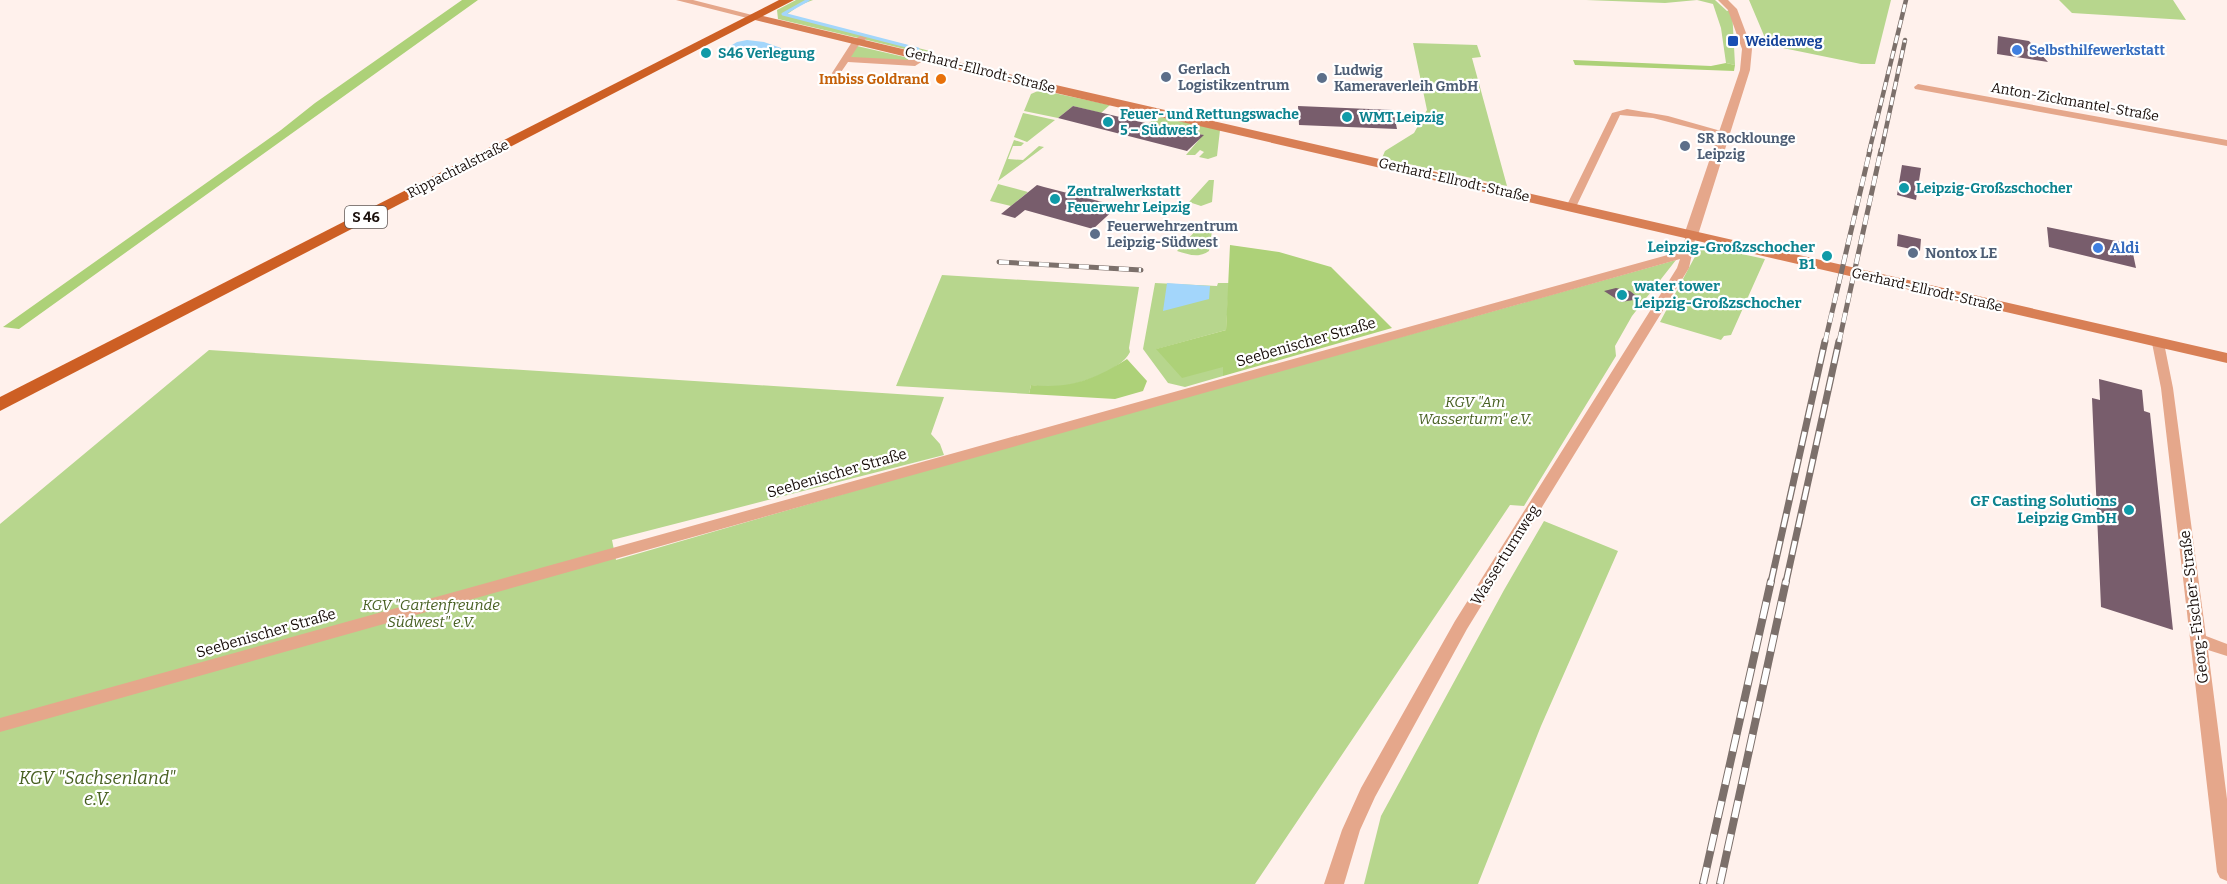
<svg xmlns="http://www.w3.org/2000/svg" width="2227" height="884" viewBox="0 0 2227 884" font-family="Bitter,serif">
<style>
.green{fill:#b7d68d}
.forest{fill:#add178}
.water{fill:#a3d6fb}
.lines{fill:none;stroke-linecap:round;stroke-linejoin:round}
.stream{stroke:#a3d6fb;stroke-width:3}
.building{fill:#785d6c}
.minor{fill:#e5a78b;fill-rule:evenodd}
.tertiary{fill:#e5a78b;fill-rule:evenodd}
.secondary{fill:#d87f55;fill-rule:evenodd}
.primary{fill:#cd5f24;fill-rule:evenodd}
.rail-far3-casing{stroke:#7c706b;stroke-width:4.5}
.rail-far2-casing{stroke:#7c706b;stroke-width:5}
.rail-far1-casing{stroke:#7c706b;stroke-width:7}
.rail-casing{stroke:#7c706b;stroke-width:8}
.rail-far3{stroke:#fff;stroke-width:3;stroke-dasharray:8;stroke-linecap:butt}
.rail-far2{stroke:#fff;stroke-width:4;stroke-dasharray:10;stroke-linecap:butt}
.rail-far1{stroke:#fff;stroke-width:4.5;stroke-dasharray:14;stroke-linecap:butt}
.rail{stroke:#fff;stroke-width:6;stroke-dasharray:17;stroke-linecap:butt}
.transit-dot{fill:#1a4fb4;stroke:#fff;stroke-width:2}
.shop-dot{fill:#3f7fe0;stroke:#fff;stroke-width:2}
.culture-dot{fill:#0f9aa8;stroke:#fff;stroke-width:2}
.service-dot{fill:#5c6f8a;stroke:#fff;stroke-width:2}
.food-dot{fill:#e8710a;stroke:#fff;stroke-width:2}
.labels{text-anchor:middle;dominant-baseline:central;stroke-width:4.5;stroke-linejoin:round;paint-order:stroke}
.far-transit-label{font-size:14px;font-weight:bold;fill:#164399;stroke:#fff;text-anchor:start}
.far-shop-label{font-size:14px;font-weight:bold;fill:#366cbe;stroke:#fff;text-anchor:start}
.far-culture-label{font-size:14px;font-weight:bold;fill:#0d838f;stroke:#fff;text-anchor:start}
.far-service-label{font-size:14px;font-weight:bold;fill:#4e5e75;stroke:#fff;text-anchor:start}
.far-street-label{font-size:14px;fill:#1a0f0b;stroke:#fff}
.far-food-label{font-size:14px;font-weight:bold;fill:#c56008;stroke:#fff;text-anchor:end}
.shield{fill:#fff;stroke:#5f5754;stroke-width:1.5}
.shield-label{font-size:14px;font-weight:bold;fill:#1a0f0b}
.culture-label{font-size:15px;font-weight:bold;fill:#0d838f;stroke:#fff;text-anchor:end}
.shop-label{font-size:15px;font-weight:bold;fill:#366cbe;stroke:#fff;text-anchor:start}
.service-label{font-size:15px;font-weight:bold;fill:#4e5e75;stroke:#fff;text-anchor:start}
.street-label{font-size:15px;fill:#1a0f0b;stroke:#fff}
.park-label{font-size:15px;font-style:italic;fill:#486022;stroke:#fff}
.near-park-label{font-size:18px;font-style:italic;fill:#486022;stroke:#fff}
</style>
<rect width="100%" height="100%" fill="#fff1ec"/>
<path class="green" d="M796 0H813L800 5 786 15 934 52 930 55 778 19 777 10Z
M1586 0H1715L1727 11 1732 9 1735 65 1726 63 1721 28 1713 4 1697 0 1665 3Z
M1749 0H1891L1875 64H1861L1768 45Z
M2059 0H2173L2186 20 2072 13Z
M1413 43 1477 45 1481 57 1472 58 1507 186 1382 158 1385 151 1414 133 1427 110Z
M857 46 909 58 907 61 849 58Z
M1040 90 1110 105 1101 113 1073 106 1058 118 1024 111 1031 94Z
M1023 113 1055 120 1027 142 1014 137Z
M1161 117 1220 130 1217 156 1208 159 1199 157 1204 152 1200 150 1195 155H1186L1203 135 1148 124 1154 119Z
M1014 140 1024 143 1021 146H1013L1008 159 1023 160 1039 146 1044 147 998 181Z
M1209 180H1214L1212 202 1201 206 1189 202Z
M998 184 1028 192 1011 206 990 201Z
M1200 226 1212 231 1209 251C1198 259 1188 254 1177 251Z
M1709 247 1765 259 1731 335 1724 336 1721 340 1660 322 1699 249Z
M1676 260 1632 316 1615 346 1616 356 1524 506 1510 505 1255 884H0V524L209 350 944 397 931 434 940 444 944 455 612 540 616 560 950 463Z
M942 275 1139 287 1129 348 1130 352C1121 371 1076 386 1055 387 1047 388 1039 386 1031 385L1029 394 896 386Z
M1155 283 1217 286 1218 283H1229L1226 330 1157 349 1224 367 1223 376 1185 387 1168 383 1143 349Z
M1544 521 1618 551 1541 726 1478 884H1364L1381 816 1504 590Z"/>
<path class="forest" d="M462 0H478L19 329 3 327 281 130 315 103Z
M1573 60 1711 66 1726 63 1735 65 1734 71 1575 65Z
M1230 245 1279 252 1331 267 1392 328 1223 376V367L1182 378 1156 349 1226 330Z
M1127 359 1147 381 1143 391 1115 399 1029 394 1031 385C1070 389 1094 380 1127 359Z"/>
<path class="water" d="M747 40 764 42 781 48V52L771 54 727 48 737 42Z
M1167 283 1210 286 1209 299 1163 311Z"/>
<g class="lines">
<path class="stream" d="M808 0 783 14 918 49"/>
</g>
<path class="building" d="M1998 36 2029 41 2048 62 1997 54Z
M1073 106 1175 130 1204 135 1187 151 1058 118Z
M1298 106 1393 110 1397 129 1299 125Z
M1902 165 1921 168 1916 200 1897 195Z
M1037 185 1044 187 1118 206 1093 229 1025 210 1015 218 1001 214Z
M2047 227 2131 244 2136 268 2049 247Z
M1898 234 1921 239 1920 251 1897 246Z
M1616 288 1630 291 1640 299 1621 302 1604 291Z
M2099 379 2142 390 2144 411 2150 413 2173 630 2101 607 2092 398 2100 400Z"/>
<g class="lines">
<path class="minor" d="M860 36 867 38 858 46 851 57 913 60 925 54 929 57 915 66 848 62 839 75H833L832 73 852 42Z
M1918 84 2227 140V146L1915 89 1914 87Z
M1627 109 1668 116 1728 133 1723 136 1653 118 1620 115 1576 207 1571 210 1567 209 1566 207 1612 113Z
M1691 232 1696 235 1689 268 1467 629 1375 797 1360 830 1344 884H1324L1342 830 1361 788 1455 621 1677 268 1680 259 0 732V718L1682 251 1686 235Z
M2158 339 2164 343 2173 388 2206 636 2227 644V656L2208 650 2227 799V881L2220 878 2217 872 2161 388 2152 343Z"/>
<path class="tertiary" d="M676 0H693L760 17 755 20Z
M1718 0H1728L1737 9 1752 49 1750 70 1698 235 1691 239 1684 235 1740 70 1742 49 1728 10Z"/>
<path class="secondary" d="M755 14 1034 80 2227 353V363L1034 88 751 19V15Z"/>
<path class="primary" d="M779 0H794L0 411V397Z"/>
<defs>
<path id="rail-far3" d="M1869 152 1906 0
M1881 152 1905 40"/>
<path id="rail-far2" d="M999 262 1141 270
M1825 342 1870 150
M1839 342 1881 150"/>
<path id="rail-far1" d="M1771 582 1825 341
M1786 582 1839 341"/>
<path id="rail" d="M1703 884 1771 581
M1720 884 1786 581"/>
</defs>
<use href="#rail-far3" class="rail-far3-casing"/>
<use href="#rail-far2" class="rail-far2-casing"/>
<use href="#rail-far1" class="rail-far1-casing"/>
<use href="#rail" class="rail-casing"/>
<use href="#rail-far3" class="rail-far3"/>
<use href="#rail-far2" class="rail-far2"/>
<use href="#rail-far1" class="rail-far1"/>
<use href="#rail" class="rail"/>
</g>
<rect class="transit-dot" x="1727" y="35" width="12" height="12" rx="3"/>
<g class="shop-dot">
<circle cx="2017" cy="50" r="6"/>
<circle cx="2098" cy="248" r="6"/>
</g>
<g class="culture-dot">
<circle cx="706" cy="53" r="6"/>
<circle cx="1347" cy="117" r="6"/>
<circle cx="1108" cy="122" r="6"/>
<circle cx="1904" cy="188" r="6"/>
<circle cx="1055" cy="199" r="6"/>
<circle cx="1827" cy="256" r="6"/>
<circle cx="1622" cy="295" r="6"/>
<circle cx="2129" cy="510" r="6"/>
</g>
<g class="service-dot">
<circle cx="1166" cy="77" r="6"/>
<circle cx="1322" cy="78" r="6"/>
<circle cx="1685" cy="146" r="6"/>
<circle cx="1095" cy="234" r="6"/>
<circle cx="1913" cy="253" r="6"/>
</g>
<circle class="food-dot" cx="941" cy="79" r="6"/>
<g class="labels">
<g class="far-transit-label">
<text x="1745" y="41">Weidenweg</text>
</g>
<g class="far-shop-label">
<text x="2029" y="50">Selbsthilfewerkstatt</text>
</g>
<g class="far-culture-label">
<text x="718" y="53">S46 Verlegung</text>
<text x="1120" y="114">Feuer- und Rettungswache<tspan x="1120" dy="16">5 – Südwest</tspan></text>
<text x="1359" y="117">WMT Leipzig</text>
<text x="1916" y="188">Leipzig-Großzschocher</text>
<text x="1067" y="191">Zentralwerkstatt<tspan x="1067" dy="16">Feuerwehr Leipzig</tspan></text>
</g>
<g class="far-service-label">
<text x="1178" y="69">Gerlach<tspan x="1178" dy="16">Logistikzentrum</tspan></text>
<text x="1334" y="70">Ludwig<tspan x="1334" dy="16">Kameraverleih GmbH</tspan></text>
<text x="1697" y="138">SR Rocklounge<tspan x="1697" dy="16">Leipzig</tspan></text>
<text x="1107" y="226">Feuerwehrzentrum<tspan x="1107" dy="16">Leipzig-Südwest</tspan></text>
</g>
<g class="far-street-label">
<text transform="translate(980 70) rotate(14)">Gerhard-Ellrodt-Straße</text>
<text transform="translate(2075 102) rotate(10)">Anton-Zickmantel-Straße</text>
<text transform="translate(458 169) rotate(-27)">Rippachtalstraße</text>
<text transform="translate(1454 180) rotate(13)">Gerhard-Ellrodt-Straße</text>
<text transform="translate(1927 290) rotate(13)">Gerhard-Ellrodt-Straße</text>
</g>
<g class="far-food-label">
<text x="929" y="79">Imbiss Goldrand</text>
</g>
<rect class="shield" x="345" y="206" width="42" height="22" rx="4.5"/>
<g class="shield-label">
<text x="366" y="217">S 46</text>
</g>
<g class="culture-label">
<text x="1815" y="247">Leipzig-Großzschocher<tspan x="1815" dy="17">B1</tspan></text>
<text x="1634" y="286" text-anchor="start">water tower<tspan x="1634" dy="17">Leipzig-Großzschocher</tspan></text>
<text x="2117" y="501">GF Casting Solutions<tspan x="2117" dy="17">Leipzig GmbH</tspan></text>
</g>
<g class="shop-label">
<text x="2110" y="248">Aldi</text>
</g>
<g class="service-label">
<text x="1925" y="253">Nontox LE</text>
</g>
<g class="street-label">
<text transform="translate(1306 342) rotate(-16)">Seebenischer Straße</text>
<text transform="translate(837 473) rotate(-16)">Seebenischer Straße</text>
<text transform="translate(1505 555) rotate(-58)">Wasserturmweg</text>
<text transform="translate(2194 607) rotate(-97)">Georg-Fischer-Straße</text>
<text transform="translate(266 633) rotate(-16)">Seebenischer Straße</text>
</g>
<g class="park-label">
<text x="1475" y="402">KGV "Am<tspan x="1475" dy="17">Wasserturm" e.V.</tspan></text>
<text x="431" y="605">KGV "Gartenfreunde<tspan x="431" dy="17">Südwest" e.V.</tspan></text>
</g>
<g class="near-park-label">
<text x="97" y="778">KGV "Sachsenland"<tspan x="97" dy="21">e.V.</tspan></text>
</g>
</g>
</svg>
